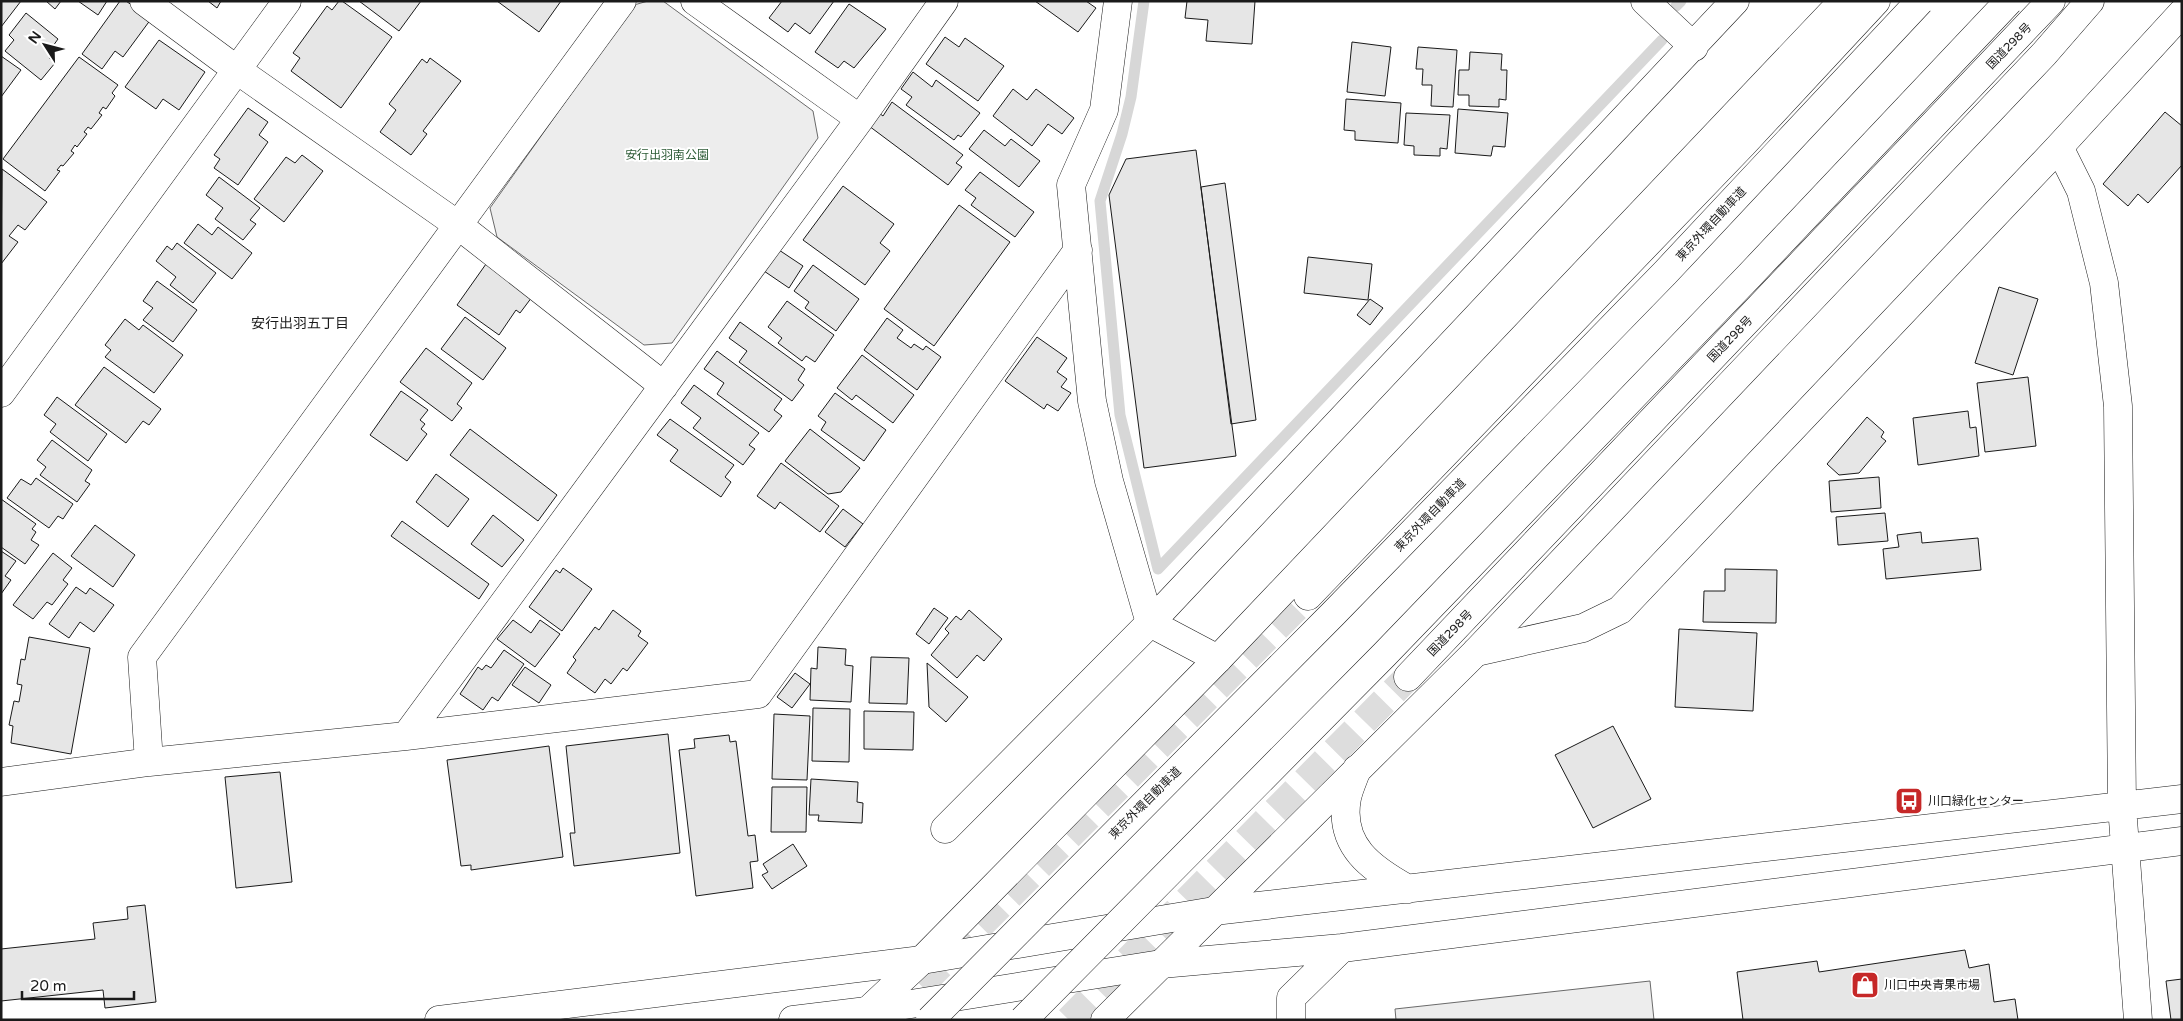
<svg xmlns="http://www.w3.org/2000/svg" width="2183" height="1021" viewBox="0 0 2183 1021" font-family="'Varela Round','Noto Sans JP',sans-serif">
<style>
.built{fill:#ededed;stroke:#6a6a6a}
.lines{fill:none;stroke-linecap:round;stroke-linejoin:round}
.stream{stroke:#d7d7d7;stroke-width:11}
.building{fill:#e6e6e6;stroke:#1a1a1a}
.highway-tunnel{stroke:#ddd;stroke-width:28;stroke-dasharray:28 14;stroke-linecap:butt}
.minor-casing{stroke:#1a1a1a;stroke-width:29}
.highway-casing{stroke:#1a1a1a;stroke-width:29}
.minor{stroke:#fff;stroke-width:28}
.highway{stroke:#fff;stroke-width:28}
.highway-bridge-casing{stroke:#1a1a1a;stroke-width:29;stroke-linecap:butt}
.highway-bridge{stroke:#fff;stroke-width:28}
.labels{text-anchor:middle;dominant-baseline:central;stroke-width:4;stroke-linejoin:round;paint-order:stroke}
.street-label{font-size:12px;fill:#1a1a1a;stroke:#fff}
.park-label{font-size:12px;fill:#2b5a34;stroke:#fff}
.poi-label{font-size:12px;fill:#1a1a1a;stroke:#fff;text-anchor:start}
.neighbourhood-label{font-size:14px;fill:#1a1a1a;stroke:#fff}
</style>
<rect width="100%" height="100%" fill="#fff"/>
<path class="built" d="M648 1H663L813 111 818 138 672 343 644 345 497 237 490 208 634 5Z
M1650 981 1654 1020H1396L1395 1009Z"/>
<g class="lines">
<path class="stream" d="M1144 1 1131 97 1122 134 1100 201 1120 415 1158 569 1662 40
M1676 6 1681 1"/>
</g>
<path class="building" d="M1 1H21L1 27Z
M46 1H61L55 9Z
M78 1H107L98 15Z
M120 1H126L151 19 123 57 115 51 102 69 82 54Z
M208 1H221L217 8Z
M339 1H342L392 37 341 108 291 71 300 58 293 53 327 6 332 10Z
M359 1H421L399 31Z
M497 1H561L539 32Z
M782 1H834L810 34 795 23 788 32 769 18Z
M1035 1H1086L1096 8 1078 32Z
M1187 1H1255L1252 44 1206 41 1208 20 1185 18Z
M849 4 886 29 854 68 844 61 838 68 815 52Z
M26 13 58 39 53 46 57 49 49 58 55 63 41 80 5 51 14 40 9 35Z
M945 37 959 47 965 38 1004 66 978 101 926 64Z
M159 40 205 72 179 110 163 99 156 109 125 87Z
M1352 42 1391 47 1385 96 1347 92Z
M1418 47 1457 50 1453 107 1431 106 1432 85H1422L1423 69H1416Z
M1470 52 1502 54 1501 70H1507L1506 100 1499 99V107L1469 106V95H1458L1459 70H1469Z
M1 56 21 70 1 97Z
M79 57 118 85 112 93 115 96 106 109 103 107 99 113 102 115 91 129 88 127 84 132 87 134 77 147 75 145 71 151 74 153 63 166 61 165 57 170 60 171 45 191 3 159Z
M430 58 461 81 423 131 427 134 411 155 380 132 396 110 389 104 422 59 427 63Z
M913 72 932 87 936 80 980 113 961 137 958 135 954 140 906 105 912 97 901 89Z
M1013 89 1027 100 1036 89 1074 118 1062 134 1048 124 1032 146 993 116Z
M1346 99 1401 103 1398 143 1355 140V131L1344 130Z
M892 102 963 155 956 163 962 167 948 185 869 126 879 113 883 116Z
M248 108 268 122 259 135 268 142 238 185 214 168 220 159 214 155Z
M1458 109 1508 113 1505 147 1493 146 1491 156 1455 153Z
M2165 112 2182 126V165L2148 203 2138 194 2128 206 2103 184Z
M1406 113 1450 115 1447 149 1440 148V156L1414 155V146L1404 145Z
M984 130 1005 146 1011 139 1040 161 1019 187 969 149Z
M1196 150 1236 456 1144 468 1109 195 1126 159Z
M302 155 323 171 284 222 254 199 286 157 295 163Z
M2 169 47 202 25 230 18 225 9 236 18 242 1 264Z
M980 172 1034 212 1015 237 971 205 976 198 965 190Z
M219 177 260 208 250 220 256 224 243 240 215 219 223 208 206 195Z
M1225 183 1256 420 1231 424 1201 187Z
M843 186 894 224 880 243 890 251 865 285 803 240Z
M959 205 1010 242 934 346 884 309Z
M198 224 212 235 218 227 252 253 232 279 184 243Z
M177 243 216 273 193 303 170 285 176 277 156 261 167 246 172 250Z
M779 250 803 266 789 288 764 271Z
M1308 257 1372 264 1368 300 1304 293Z
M486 264 532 297 520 313 516 310 499 335 457 305Z
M813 265 859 299 836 331 805 308 809 302 794 291Z
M157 281 197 310 173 342 143 320 153 308 143 301Z
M1999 287 2038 299 2013 375 1975 363Z
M1370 299 1383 308 1370 325 1357 315Z
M787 301 834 335 815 362 806 356 802 361 778 343 782 338 768 327Z
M465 317 506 348 483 380 441 349Z
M887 318 903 330 897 338 911 348 914 344 923 350 926 346 941 357 917 390 864 350Z
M125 319 139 330 143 325 183 355 154 393 105 357 111 350 105 345Z
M740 322 805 369 798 380 804 385 792 401 739 362 747 351 729 338Z
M1037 337 1067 358 1057 372 1067 379 1061 387 1071 393 1058 411 1047 404 1044 409 1005 381Z
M426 348 472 383 457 404 462 408 452 421 400 382Z
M717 351 782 399 774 410 782 416 769 432 717 394 724 383 704 369Z
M862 355 914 395 893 423 856 395 852 400 837 388Z
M104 367 161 409 149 425 143 421 126 443 75 405Z
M2028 377 2036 446 1985 452 1977 383Z
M694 385 759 433 749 445 755 449 743 465 693 428 701 418 681 403Z
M401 391 428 410 420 420 425 424 421 429 427 434 407 461 370 435Z
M835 393 886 430 864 461 821 430 826 422 818 416Z
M57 397 107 434 88 461 50 432 56 424 44 415Z
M1968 411 1970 428 1976 427 1979 456 1918 465 1913 418Z
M1867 417 1884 432 1881 437 1886 441 1859 473 1839 475 1827 464Z
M670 419 734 465 725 477 731 482 721 497 670 461 678 450 657 435Z
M470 429 557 495 538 521 450 455Z
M810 429 860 468 841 492 828 494 785 461Z
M52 440 92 470 85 481 90 484 77 502 40 475 46 467 37 460Z
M781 463 839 506 820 532 780 502 775 509 757 496Z
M436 474 469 499 448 527 416 502Z
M1879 477 1881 508 1831 512 1829 481Z
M36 478 73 504 63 519 58 516 49 528 7 498 21 479 31 485Z
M1 499 36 524 32 529 36 532 31 540 39 545 25 564 1 547Z
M843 509 863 524 845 547 825 532Z
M1885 513 1888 541 1838 545 1836 517Z
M493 515 524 540 502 567 471 544Z
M402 521 489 584 479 599 391 536Z
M95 525 135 555 113 587 71 556Z
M1921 532 1922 543 1978 538 1981 570 1886 579 1883 549 1899 547 1897 535Z
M1 551 16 561 5 576 11 580 1 594Z
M53 553 72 568 63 580 68 584 52 605 47 602 33 619 13 605Z
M563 568 592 589 562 631 529 607 556 570 560 573Z
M1725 569 1777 570 1776 623 1703 622 1704 591H1725Z
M76 587 86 594 90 588 114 605 94 632 80 622 69 638 49 624Z
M934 608 948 618 929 644 916 634Z
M613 610 641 631 638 636 648 643 627 671 623 668 611 684 605 679 595 693 567 673 576 660 573 657 595 627 599 630Z
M969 610 1002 639 984 661 977 655 957 678 931 655 949 633 945 629 956 616 961 620Z
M513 620 531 633 540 620 560 634 535 667 497 639Z
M1679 629 1757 633 1753 711 1675 707Z
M29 637 90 648 71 754 11 743 13 726 9 725 14 701 19 702 22 685 17 684 21 659 25 660Z
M818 647 846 649 845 665 853 666 851 702 810 700 811 668 817 669Z
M504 650 524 664 498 701 492 697 483 710 460 694 478 667 482 670 486 665 491 668Z
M871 657 909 658 907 704 869 703Z
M927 663 968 697 946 722 929 707Z
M525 667 551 685 539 703 512 685Z
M795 673 810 684 792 708 777 697Z
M813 708 850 709 849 762 812 761Z
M864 711 914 712 913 750 864 749Z
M774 714 810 716 807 780 772 779Z
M1613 726 1651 799 1593 828 1555 755Z
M668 734 680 853 574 866 570 833H575L566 746Z
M729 735 730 742 736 741 748 836 755 835 758 861 750 862 753 888 696 896 679 750 695 748 694 739Z
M549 746 563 857 471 870V865L461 866 447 760Z
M280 772 292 882 236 888 225 777Z
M811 779 858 782 857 802 863 803 862 823 818 821 819 815H809Z
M772 787H807L806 832H771Z
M793 844 807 866 772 889 762 875 768 872 763 864Z
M145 905 156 1002 105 1008 103 990 1 1001V949L95 939 93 923 128 919 127 907Z
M1965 950 1969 968 1989 964 1994 1002 2015 999 2018 1020H1743L1737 972 1817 961 1819 972Z
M2182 979V1020H2171L2166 981Z"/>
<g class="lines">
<path class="highway-tunnel" d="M891 1015 1308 596
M1069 1020 1408 677"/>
<defs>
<path id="minor" d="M144 1 237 70 458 225 664 386
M695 1 860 119
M1118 1 1104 110 1071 185 1092 401 1109 481 1150 623 1218 659
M1645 1 1694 47
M2059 147 2081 191 2104 283 2118 406 2122 806 2138 1020
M1 393 287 1
M1476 652 1583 628 1620 610 2059 147 2182 13
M406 736 860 119 944 1
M149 762 142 657 622 1
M1357 769C1354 778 1349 788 1347 798 1338 846 1372 869 1408 889
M1 782 149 762 406 736 758 694 1078 250
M945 829 1150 623 1735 1
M439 1020 922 960 1214 911 2182 799
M793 1020 867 1011 1161 964 1342 948 2182 841
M1291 1020V998L1342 948"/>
<path id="highway" d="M1308 596 1743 144 1876 1
M1408 677 2051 1
M858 1020 922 960 1218 659 1843 1
M1105 1020 1476 652 2044 54 2090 1"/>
</defs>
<use href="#minor" class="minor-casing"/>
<use href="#highway" class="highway-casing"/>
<use href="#minor" class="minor"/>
<use href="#highway" class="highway"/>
<defs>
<path id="highway-bridge" d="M930 1020 1333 614 1665 273 1920 1
M1023 1020 1384 655 1749 276 2009 1"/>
</defs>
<use href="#highway-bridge" class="highway-bridge-casing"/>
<use href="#highway-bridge" class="highway-bridge"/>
</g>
<defs>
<symbol id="bus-square" viewBox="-11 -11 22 22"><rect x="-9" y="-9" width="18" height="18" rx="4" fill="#c62828" stroke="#fff"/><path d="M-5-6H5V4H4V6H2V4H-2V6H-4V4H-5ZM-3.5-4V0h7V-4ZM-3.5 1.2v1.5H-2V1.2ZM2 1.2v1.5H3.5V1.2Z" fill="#fff"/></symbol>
<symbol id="shop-square" viewBox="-11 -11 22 22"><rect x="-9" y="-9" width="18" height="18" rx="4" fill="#c62828" stroke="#fff"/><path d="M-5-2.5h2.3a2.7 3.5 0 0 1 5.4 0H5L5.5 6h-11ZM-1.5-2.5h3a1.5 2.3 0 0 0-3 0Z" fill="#fff"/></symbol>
</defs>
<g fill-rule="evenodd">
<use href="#bus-square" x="1893" y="785" width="32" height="32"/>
<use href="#shop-square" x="1849" y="969" width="32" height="32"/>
</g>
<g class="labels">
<g class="street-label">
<text transform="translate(2009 46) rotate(-46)">国道298号</text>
<text transform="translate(1711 224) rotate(-47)">東京外環自動車道</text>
<text transform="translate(1730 339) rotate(-46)">国道298号</text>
<text transform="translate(1430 515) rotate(-46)">東京外環自動車道</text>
<text transform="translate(1450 633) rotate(-46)">国道298号</text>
<text transform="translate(1145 803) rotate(-45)">東京外環自動車道</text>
</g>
<g class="park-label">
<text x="667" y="155">安行出羽南公園</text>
</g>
<g class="poi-label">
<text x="1928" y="801">川口緑化センター</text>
<text x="1884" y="985">川口中央青果市場</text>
</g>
<g class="neighbourhood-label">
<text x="300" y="323">安行出羽五丁目</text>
</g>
</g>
<rect width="2183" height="1021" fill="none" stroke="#1a1a1a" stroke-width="5"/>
<g transform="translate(45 45) rotate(306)" stroke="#ffffff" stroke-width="4" paint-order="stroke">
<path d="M0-4L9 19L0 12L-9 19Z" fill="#1a1a1a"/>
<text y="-8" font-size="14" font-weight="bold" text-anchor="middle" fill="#1a1a1a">N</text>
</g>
<path d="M22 991v8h112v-8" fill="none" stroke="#1a1a1a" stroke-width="2.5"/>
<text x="30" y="991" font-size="15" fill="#1a1a1a" stroke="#ffffff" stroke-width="4" paint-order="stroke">20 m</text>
</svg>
